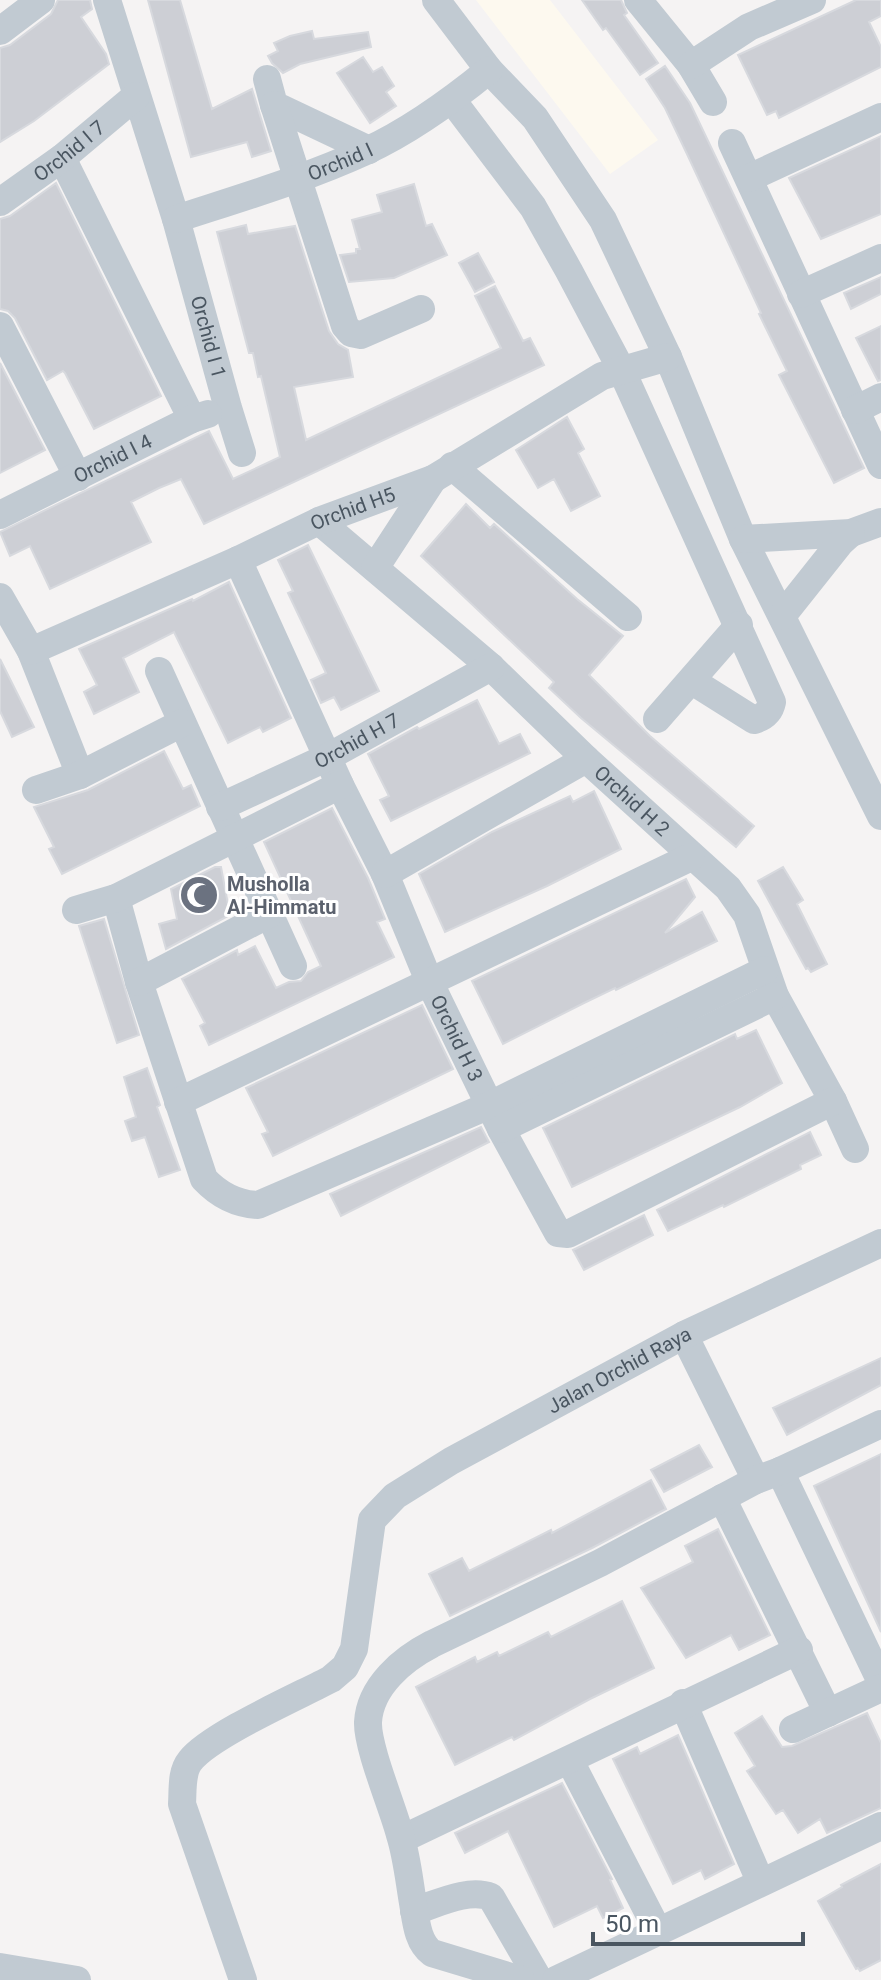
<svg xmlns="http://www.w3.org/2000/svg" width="881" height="1980" viewBox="0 0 881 1980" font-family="Roboto,sans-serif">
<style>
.commercial{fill:#fdf9ef}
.building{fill:#cdcfd5;stroke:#d7d9de;stroke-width:2}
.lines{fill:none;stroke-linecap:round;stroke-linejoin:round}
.minor{stroke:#c1cad2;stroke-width:28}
.labels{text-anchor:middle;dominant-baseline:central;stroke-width:6;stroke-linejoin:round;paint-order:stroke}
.street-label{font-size:20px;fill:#4a5661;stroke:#fff}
.worship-label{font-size:20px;font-weight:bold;fill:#5b616d;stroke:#fff;text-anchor:start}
</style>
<rect width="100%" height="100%" fill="#f5f3f3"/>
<path class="commercial" d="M476 0H550L658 140 610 174Z"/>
<path class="building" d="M58 0H90L92 9 81 17 106 54 109 64 34 121 0 142V48L10 45 51 14Z
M148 0H180L212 109 252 89 271 151 252 157 247 142 191 157Z
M582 0H621L627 13 624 15 658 63 640 75 606 28 603 30Z
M856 0H881V16L869 22 881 47V67L779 118 776 111 767 115 738 55Z
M312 31 314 39 368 32 371 47 300 64 283 73 272 63 268 56 278 51 274 43 290 36Z
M363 57 373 72 382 67 394 86 386 92 396 106 370 123 337 73Z
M665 66 690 103 864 468 834 483 779 375 787 371 759 314 761 313 687 154 665 108 646 79Z
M881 136V214L821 239 789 178Z
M56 183 161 396 94 429 65 373 63 371 47 380 15 318 8 311 0 309V219L10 216Z
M414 184 426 226 432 224 447 255 394 278 349 282 340 255 356 253V249H360L352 220 382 212 377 195Z
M246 225 248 234 295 226 329 331 338 344 348 350 353 377 294 387 306 440 501 348 475 296 495 286 523 341 530 338 544 365 204 524 181 479 159 488 131 502 151 542 50 589 30 546 10 556 0 532 209 431 233 479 280 457 261 376 258 377 253 353H249L217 232Z
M478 253 494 282 475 292 459 263Z
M881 277V294L851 309 844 293Z
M881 326V380L878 381 856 338Z
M0 363 45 450 0 473Z
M567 417 584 449 578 453 600 496 571 511 554 479 538 488 516 450Z
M466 504 490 528 494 524 577 599 623 636 589 675 650 736 754 826 736 847 581 718 549 688 554 682 421 556Z
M308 545 379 691 341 710 334 697 321 703 311 680 326 673 288 593 293 591 278 560Z
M229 582 291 718 263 732 260 727 228 743 174 632 123 658 139 692 94 714 84 692 97 685 79 649 192 599 193 601Z
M0 659 34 727 12 737 0 711Z
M477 700 499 744 520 734 530 753 391 821 380 800 389 796 368 754 417 727 419 729Z
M164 751 183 789 191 785 200 806 62 874 49 849 54 847 34 807 88 790Z
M594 791 621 849 547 886 445 932 419 874 492 832 570 796 573 802Z
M332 808 368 878 385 919 377 922 394 957 209 1045 200 1026 205 1023 182 979 237 950 238 955 255 946 276 988 289 982 301 981 308 972 321 966 264 842Z
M215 867H221L230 915 166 949 159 924 177 919 171 889Z
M783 867 803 900 797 904 827 964 811 972 808 968 806 969 758 881Z
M686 879 695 897 665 933 702 912 717 941 616 990 615 988 584 1003 503 1044 472 981Z
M104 919 139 1035 117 1043 79 926Z
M422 1005 453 1069 273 1156 262 1134 268 1132 246 1088Z
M756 1030 782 1083 740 1107 572 1187 543 1128 735 1034 737 1039Z
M147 1068 160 1105 157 1107 180 1170 159 1177 145 1137 132 1141 125 1121 136 1117 124 1077Z
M481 1127 489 1142 341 1216 330 1194Z
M810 1132 821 1155 800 1165 801 1169 724 1207 723 1205 668 1231 657 1210Z
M644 1215 653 1235 584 1270 573 1250Z
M881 1358V1385L787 1435 773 1408Z
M699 1445 712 1467 664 1492 651 1470Z
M881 1454V1632L814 1486Z
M651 1480 666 1509 592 1548 450 1616 429 1574 462 1558 469 1571 551 1530 552 1533Z
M718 1529 770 1635 739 1650 731 1635 686 1658 641 1588 693 1562 685 1546Z
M622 1601 654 1668 590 1699 514 1740 512 1737 455 1765 416 1687 475 1657 477 1662 497 1652 499 1656 548 1632 551 1637Z
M867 1713 881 1743V1808L827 1833 820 1819 798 1833 783 1810 776 1814 747 1771 755 1766 735 1733 762 1716 782 1747 792 1746Z
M678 1735 734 1864 705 1879 701 1870 673 1884 613 1759 637 1747 640 1754Z
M562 1783 612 1879 610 1880 623 1908 603 1918 597 1906 554 1927 508 1831 465 1853 455 1833Z
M881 1864V1960L860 1971 858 1968 856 1969 818 1901 842 1887 841 1885Z"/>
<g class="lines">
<g class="minor">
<path id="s1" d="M107 0 176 219 228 408 242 453"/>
<path d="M436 0 489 70 535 118 603 220 668 357 743 539 881 816"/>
<path d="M638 0 691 65 713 102"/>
<path d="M0 31 41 0"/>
<path d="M691 65 749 27 812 0"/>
<path d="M267 79 274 105 369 150"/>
<path d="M452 100 533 207 569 271 621 369 772 702C770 712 764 717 754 720L692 681"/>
<path d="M274 105 345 326 351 333 361 335 421 309"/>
<path d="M732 143 881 465"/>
<path d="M62 158 192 419"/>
<path d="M749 178 881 117"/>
<path id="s2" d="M0 202 62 158 136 96"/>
<path id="s3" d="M176 219C240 198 305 179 366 151 410 131 451 101 489 70"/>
<path d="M801 294 881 258"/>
<path d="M0 326 78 477"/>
<path d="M855 410 881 397"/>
<path d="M452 466 628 617"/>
<path id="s4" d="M0 515 192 419 208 414"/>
<path id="s5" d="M319 521 491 667 586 759 728 888 747 915 775 996 833 1101 855 1149"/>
<path d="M743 539 851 533 881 522"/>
<path id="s6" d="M238 560 340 785 385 874 429 981 501 1129 558 1233 568 1234 833 1101"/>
<path d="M375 568 433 479"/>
<path d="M0 597 31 651 80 775"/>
<path d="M782 616 840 543 851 533"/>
<path id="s7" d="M31 651 238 560 319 521 433 479 602 376 668 357"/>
<path d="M159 671 293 966"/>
<path d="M657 719 739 625"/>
<path d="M36 790 80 775 182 723"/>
<path id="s8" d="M220 807 328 757 491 667"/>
<path d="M385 874 586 759"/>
<path d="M116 898 139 982 204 1179C219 1195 236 1204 258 1205L490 1105 765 970"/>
<path d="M76 910 116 898 340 785"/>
<path d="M139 982 269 914"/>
<path d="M178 1102 691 857"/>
<path d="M501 1129 775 996"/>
<path d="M684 1335 756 1480"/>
<path d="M780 1471 881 1682"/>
<path d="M722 1498 828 1713"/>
<path d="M683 1703 760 1881"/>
<path d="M793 1729 881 1688"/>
<path d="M570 1761 658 1931"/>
<path d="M402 1839 799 1650"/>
<path d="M414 1911C437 1904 468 1888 491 1897L539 1980"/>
<path d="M0 1967 77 1980"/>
<path id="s9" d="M243 1980 182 1804C183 1790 181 1772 190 1761 210 1735 299 1696 331 1679L345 1667 354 1649 372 1520 395 1496 451 1461 684 1335 881 1243"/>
<path d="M521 1980 432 1953C417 1942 416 1920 413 1903 409 1880 407 1857 400 1835 393 1808 367 1747 368 1722 370 1686 403 1659 432 1644L600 1563 756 1480 780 1471 881 1424"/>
<path d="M556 1980 881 1826"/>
</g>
</g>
<defs>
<symbol id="mosque-disc" viewBox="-11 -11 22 22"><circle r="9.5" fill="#6b7280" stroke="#fff"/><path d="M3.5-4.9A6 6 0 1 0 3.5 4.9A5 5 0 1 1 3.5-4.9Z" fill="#fff"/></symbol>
</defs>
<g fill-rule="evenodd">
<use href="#mosque-disc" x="177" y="873" width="44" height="44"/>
</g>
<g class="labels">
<g class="street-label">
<text stroke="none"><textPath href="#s2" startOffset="86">Orchid I 7</textPath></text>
<text stroke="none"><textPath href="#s3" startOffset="174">Orchid I</textPath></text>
<text stroke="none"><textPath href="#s1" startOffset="352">Orchid I 1</textPath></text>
<text stroke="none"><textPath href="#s4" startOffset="126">Orchid I 4</textPath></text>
<text stroke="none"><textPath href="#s7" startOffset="352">Orchid H5</textPath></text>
<text stroke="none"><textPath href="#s8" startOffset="152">Orchid H 7</textPath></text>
<text stroke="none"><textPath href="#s5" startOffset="420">Orchid H 2</textPath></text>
<text stroke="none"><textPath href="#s6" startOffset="526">Orchid H 3</textPath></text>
<text stroke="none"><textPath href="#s9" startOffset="854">Jalan Orchid Raya</textPath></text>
</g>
<g class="worship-label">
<text x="227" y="884">Musholla<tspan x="227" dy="23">Al-Himmatu</tspan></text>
</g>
</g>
<path d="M593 1932v12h210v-12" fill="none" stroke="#4a5661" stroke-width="4"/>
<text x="605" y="1932" font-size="24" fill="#4a5661" stroke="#ffffff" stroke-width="6" paint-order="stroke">50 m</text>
</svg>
